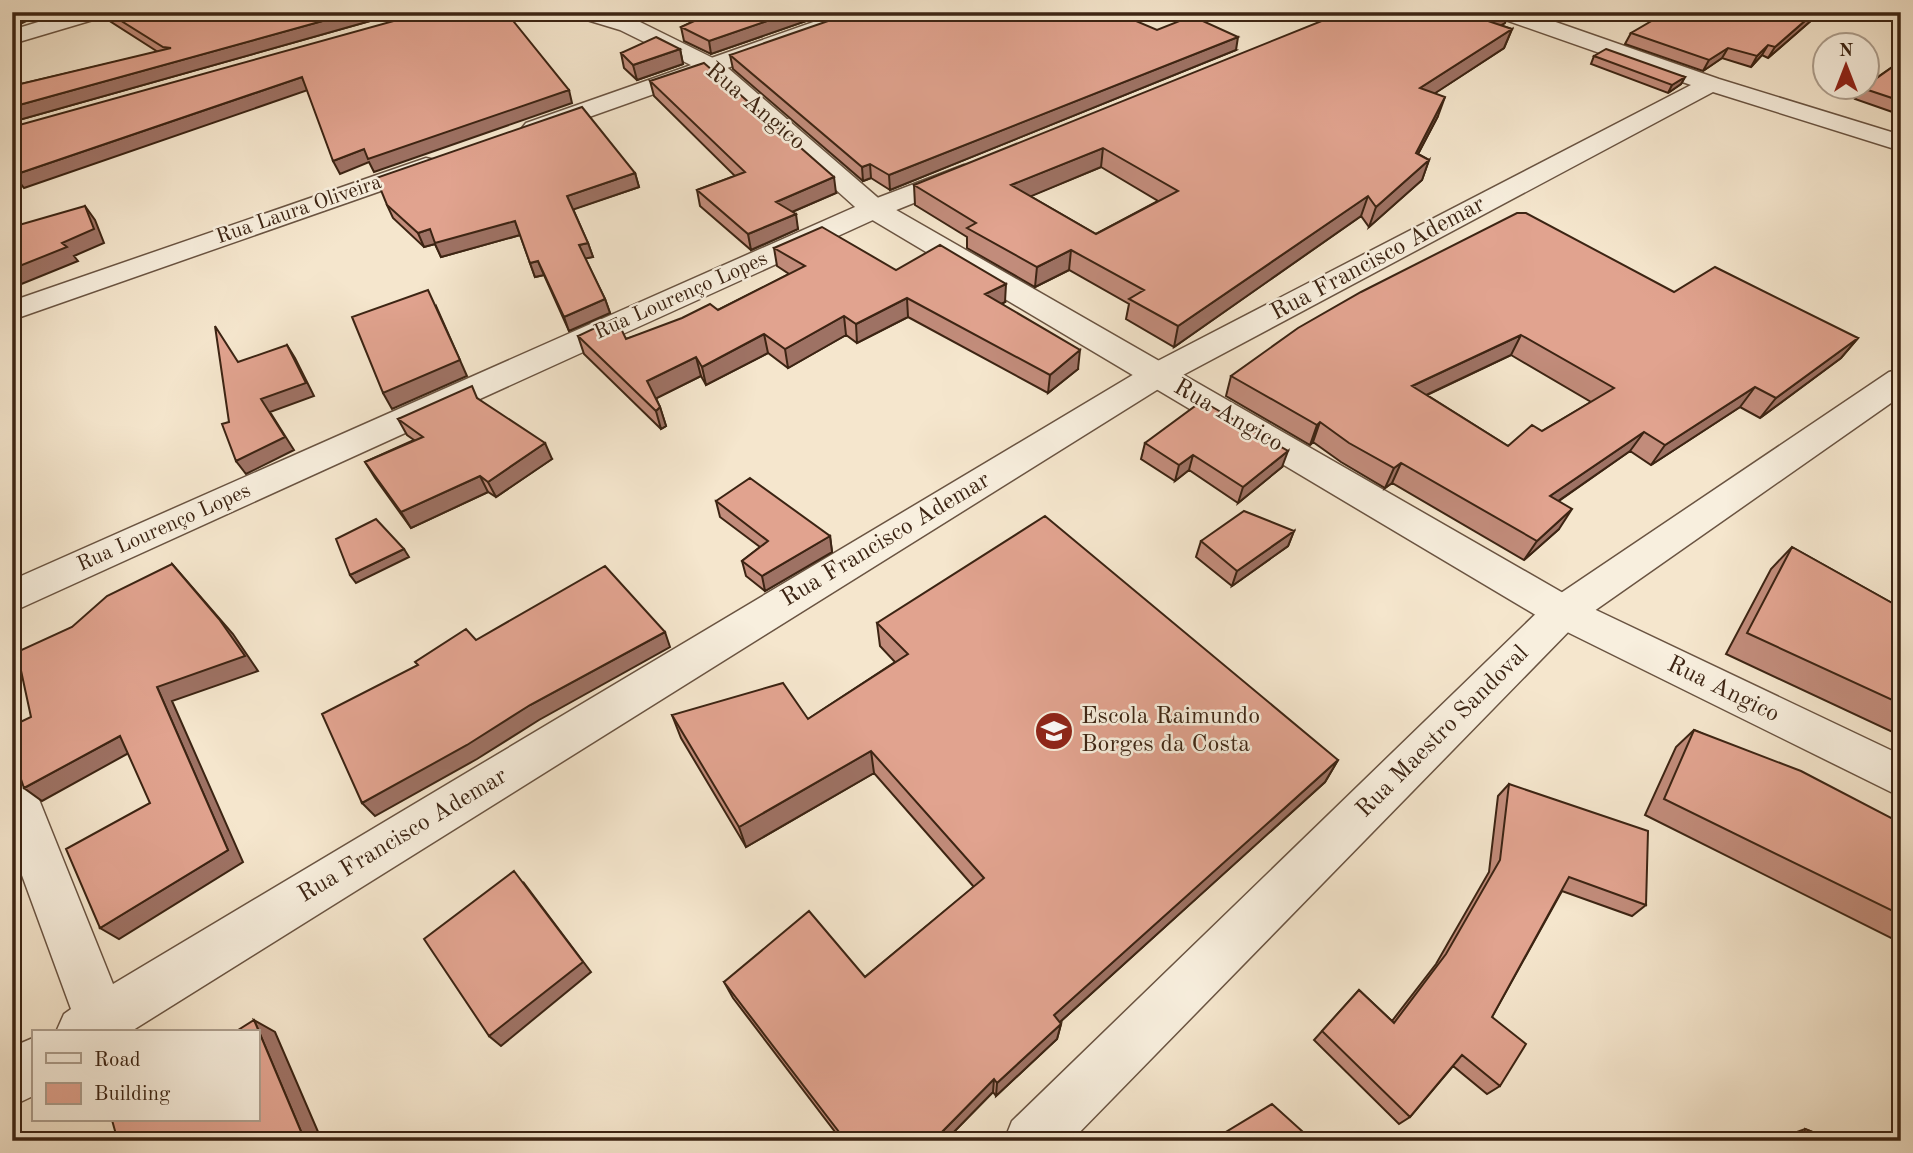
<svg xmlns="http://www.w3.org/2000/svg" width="1913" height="1153" viewBox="0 0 1913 1153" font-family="'Old Standard TT',serif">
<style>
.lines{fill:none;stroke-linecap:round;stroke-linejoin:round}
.minor-casing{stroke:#6a5442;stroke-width:3}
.tertiary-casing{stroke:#6a5442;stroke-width:3}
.minor{fill:#f8efde;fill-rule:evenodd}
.tertiary{fill:#f8efde;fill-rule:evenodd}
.wall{fill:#c28c7b;stroke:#3c2413;stroke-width:2;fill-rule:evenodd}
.shaded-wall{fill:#9e7264;stroke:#3c2413;stroke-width:2}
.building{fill:#e1a38f;stroke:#3c2413;stroke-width:2;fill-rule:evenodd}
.labels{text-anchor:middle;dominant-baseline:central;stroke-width:5;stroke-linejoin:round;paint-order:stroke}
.far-street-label{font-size:21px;fill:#3c2413;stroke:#f8efde}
.street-label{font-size:24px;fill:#3c2413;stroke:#f8efde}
.poi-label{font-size:24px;fill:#3c2413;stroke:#f8efde;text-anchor:start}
</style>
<rect width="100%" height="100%" fill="#f5e6cd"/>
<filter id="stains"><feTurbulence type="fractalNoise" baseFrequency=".00286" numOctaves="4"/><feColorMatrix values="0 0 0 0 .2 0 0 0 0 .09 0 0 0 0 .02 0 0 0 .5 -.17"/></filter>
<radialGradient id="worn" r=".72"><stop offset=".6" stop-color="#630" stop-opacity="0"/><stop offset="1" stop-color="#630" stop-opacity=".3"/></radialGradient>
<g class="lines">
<defs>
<path id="minor" d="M71 12H106L103 17 12 44V30Z
M842 12H874L871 17 544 133 535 136 526 133 522 128 526 123Z
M1494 12H1527L1719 79 1901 135V151L1713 92 1168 383 130 1032H56L64 1014 71 1009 12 848V766L28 772 113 984 1146 367 1691 85 1497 17Z
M426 158 435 160 439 166 435 172 12 320V301Z
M964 165 973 167 977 173 973 179 884 215 12 612V580L864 203Z
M1901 369V396L1577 623 1071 1141H1004L1012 1121 1549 601 1889 372Z
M33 1038V1096L12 1106V1047Z"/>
<path id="tertiary" d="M574 12H609L636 20 721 62 884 203 1577 601 1901 755V797L1549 623 864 215 705 72 620 30 577 17Z"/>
</defs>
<use href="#minor" class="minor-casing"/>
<use href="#tertiary" class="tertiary-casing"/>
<use href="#minor" class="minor"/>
<use href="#tertiary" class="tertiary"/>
</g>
<path class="wall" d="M102 12H402L12 122V86L158 52 105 18Z
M567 12H573L574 19Z
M714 12H832L711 54 684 41 681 27Z
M1821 12 1768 58 1762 55 1751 67 1722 58 1703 71 1625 44 1631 33Z
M1505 23 1500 25 1512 29 1504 48 1435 93 1438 116 1418 154 1429 160 1422 180 1369 227 1361 216 1174 347 1126 319 1129 304 1069 270 1035 287 967 248V237L915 205 914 185ZM1101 167 1158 201 1096 234 1030 196Z
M1157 30 1236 50 890 190 871 178 863 181 733 69 730 55Z
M680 49 683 64 637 80 624 68 621 53Z
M1594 56 1685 77 1681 84 1668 93 1591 64Z
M1901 61V115L1855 99 1862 88Z
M650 81 836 193 792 212 798 229 751 250 700 206 697 190 735 176 654 96Z
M635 173 639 187 573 209 588 243 593 257 585 258 605 299 610 313 569 331 544 275 535 277 520 235 441 257 435 244 424 247 393 218 387 205Z
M774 248 896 270 1005 302 1002 304 1078 369 1048 393 908 317 857 343 846 335 788 368 768 353 706 385 701 376 656 398 660 407 666 426 661 429 584 354 578 336 626 339 718 310 789 274 777 266Z
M1674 292 1858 338 1841 358 1760 418 1740 407 1651 465 1630 451 1559 501V529L1524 560 1392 483 1385 488 1341 462 1313 442 1310 445 1226 396 1231 376ZM1511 355 1591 402 1542 431 1508 446 1427 395Z
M477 398 552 459 496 497 488 492 411 528 375 478 365 462 414 440 407 435 398 419Z
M1145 443 1282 467 1238 503 1189 470 1175 481 1141 459Z
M716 501 830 536 832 552 765 591 746 576 742 561 760 547 720 517Z
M1294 531 1288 546 1232 586 1196 557 1201 541Z
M1792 547 1901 608V736L1726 654 1771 569Z
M877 623 1338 760 1325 782 1060 1022 1061 1024 1057 1039 996 1096 993 1092 945 1141H842L733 998 724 982 865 977 974 887 874 773 746 847 681 738 672 715 808 719 895 662 880 646Z
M1694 730 1901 823V943L1645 815 1676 747Z
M1509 784 1646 905 1632 916 1562 891 1492 1017 1500 1086 1487 1094 1453 1066 1410 1117 1399 1124 1314 1040 1359 990 1392 1021 1436 964 1489 872 1498 796Z
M1805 1129 1835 1141H1792L1794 1133Z"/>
<path class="shaded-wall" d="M12 12H45L12 28Z
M355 12H402L12 122V107Z
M793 12H832L711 54 709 41Z
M1498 12H1509L1505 23 1478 38 1485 20Z
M1815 12H1821L1768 58 1775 47Z
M1512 29 1504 48 1414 107 1420 88Z
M1238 37 1236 50 890 190 889 175Z
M1768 45 1762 55 1751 67 1757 56Z
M1728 48 1722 58 1703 71 1709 60Z
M680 49 683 64 637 80 633 65Z
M302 77 308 90 24 188 14 175Z
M1685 77 1681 84 1668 93 1672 85Z
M569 90 572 103 374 172 369 162 340 174 333 161 364 149Z
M1445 97 1438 116 1408 173 1416 153Z
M1103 148 1101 167 1010 205 1011 185Z
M1429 160 1422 180 1369 227 1376 207Z
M870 164 871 178 863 181 862 167Z
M635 173 639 187 572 210 567 196Z
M834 177 836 193 778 218 776 202Z
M1368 196 1361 216 1174 347 1178 326Z
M85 206 95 220 104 243 74 256 78 261 19 285 12 276V269L62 243Z
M796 214 798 229 751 250 748 234Z
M515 221 520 235 441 257 435 244 424 247 418 233 430 229Z
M588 243 593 257 583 259 579 245Z
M1071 250 1069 270 1035 287 1037 267Z
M538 261 544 275 535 277 530 263Z
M1006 284 1005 302 984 313 985 294Z
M907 298 908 317 857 343 856 324Z
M605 299 610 313 569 331 564 317Z
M436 306 467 376 392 409 383 393Z
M844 316 846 335 788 368 785 349Z
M764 334 768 353 706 385 702 367Z
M1521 335 1511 355 1403 406 1412 386Z
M1858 338 1841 358 1760 418 1776 398Z
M287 345 295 358 314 396 270 412 294 450 246 474 236 461 261 399Z
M1080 350 1078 369 1048 393 1050 375Z
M696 357 701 376 653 400 647 381Z
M1755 387 1740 407 1651 465 1665 445Z
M660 407 666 426 661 429 656 411Z
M1320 422 1313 442 1310 445 1317 425Z
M1644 432 1630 451 1538 515 1550 496Z
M545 443 552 459 496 497 488 482Z
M1288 451 1282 467 1238 503 1243 487Z
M1193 455 1189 470 1175 481 1179 465Z
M1401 463 1392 483 1385 488 1394 468Z
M480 476 488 492 411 528 401 512Z
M1572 509 1559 529 1524 560 1537 541Z
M1294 531 1288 546 1232 586 1237 571Z
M830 536 832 552 765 591 762 576Z
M404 549 409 557 356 583 350 575Z
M172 564 233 634 258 671 172 701 243 862 119 939 100 928 228 850 157 687Z
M665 632 670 647 539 720 477 759 375 816 362 803 530 705Z
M120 736 136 749 42 801 24 788Z
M871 751 874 773 746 847 739 827Z
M1338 760 1325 782 1050 1031 1054 1015Z
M524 883 591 972 501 1046 489 1036Z
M254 1020 275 1032 322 1141H305Z
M1061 1024 1057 1039 996 1096 997 1083Z
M994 1079 993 1092 945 1141H933Z"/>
<path class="building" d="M107 12H355L12 107V86L171 48 163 47Z
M426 12H506L569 90 368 159 364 149 333 161 302 77 14 175 12 171V127Z
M714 12H793L709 41 681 27Z
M854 12H1115L1157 30 1192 16 1238 37 889 175 870 164 862 167 730 55Z
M1344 12H1498L1485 20 1512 29 1420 88 1445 97 1416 153 1429 160 1376 207 1368 196 1178 326 1129 299 1144 290 1071 250 1037 267 967 228 976 223 914 185ZM1103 148 1178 191 1096 234 1011 185Z
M1667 12H1815L1775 47 1768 45 1757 56 1728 48 1709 60 1631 33Z
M656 37 680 49 633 65 621 53Z
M1606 49 1685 77 1672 85 1594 56Z
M1901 61V101L1862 88H1867V85Z
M704 63 834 177 776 202 796 214 748 234 697 190 745 172 650 81Z
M582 107 635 173 567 196 588 243 579 245 605 299 564 317 538 261 530 263 515 221 435 243 430 229 418 233 387 205 376 178Z
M85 206 94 229 62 243 67 247 12 269V227Z
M1517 213H1526L1674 292 1715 267 1858 338 1776 398 1755 387 1665 445 1644 432 1550 496 1572 509 1537 541 1401 463 1394 468 1349 443 1320 422 1317 425 1231 376 1298 328 1361 292ZM1521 335 1614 388 1542 431 1532 425 1508 446 1412 386Z
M822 227 896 270 940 245 1006 284 985 294 1080 350 1050 375 907 298 856 324 844 316 785 349 764 334 702 367 696 357 647 381 660 407 656 411 578 336 616 318 626 339 682 318 710 304 718 310 805 266 774 248Z
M428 290 460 360 383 393 352 317Z
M215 326 238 362 287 345 306 383 261 399 285 437 236 461 222 424 229 422Z
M472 386 477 398 545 443 488 482 480 476 401 512 365 462 423 437 398 419Z
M1202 401 1288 451 1243 487 1193 455 1179 465 1145 443Z
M750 478 830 536 762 576 742 561 768 541 716 501Z
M1244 511 1294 531 1237 571 1201 541Z
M1045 516 1338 760 1054 1015 1061 1024 997 1083 994 1079 933 1141H846L724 982 809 911 865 977 984 878 871 751 739 827 672 715 783 683 808 719 908 654 877 623Z
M376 519 404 549 350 575 336 539Z
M1792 547 1901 608V704L1747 633Z
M172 564 219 619 245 656 157 687 228 850 100 928 66 849 150 803 120 736 24 788 12 753V726L31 717 17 652 72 627 107 596Z
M605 566 665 632 530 705 467 745 362 803 322 714 418 665 415 662 466 629 476 640Z
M1694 730 1801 771 1901 823V915L1664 799Z
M1509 784 1648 831 1646 905 1569 877 1492 1017 1526 1044 1500 1086 1462 1055 1410 1117 1322 1031 1359 990 1394 1023 1446 954 1500 860Z
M514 871 583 962 489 1036 424 939Z
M254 1020 305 1141H113L117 1138 112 1120H257V1032H235Z
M1272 1104 1313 1141H1211Z
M1805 1129 1835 1141H1803Z"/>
<defs>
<symbol id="school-disc" viewBox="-11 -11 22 22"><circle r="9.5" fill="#8f2418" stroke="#f8efde"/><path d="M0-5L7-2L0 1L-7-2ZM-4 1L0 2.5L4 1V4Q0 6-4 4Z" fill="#fff"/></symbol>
</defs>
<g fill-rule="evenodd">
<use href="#school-disc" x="1032" y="709" width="44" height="44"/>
</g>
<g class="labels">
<g class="far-street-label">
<text transform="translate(299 210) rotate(-19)">Rua Laura Oliveira</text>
<text transform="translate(681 296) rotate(-24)">Rua Lourenço Lopes</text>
<text transform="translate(164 528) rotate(-24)">Rua Lourenço Lopes</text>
</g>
<g class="street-label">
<text transform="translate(755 107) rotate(40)">Rua Angico</text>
<text transform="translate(1378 259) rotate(-28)">Rua Francisco Ademar</text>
<text transform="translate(1228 416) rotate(30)">Rua Angico</text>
<text transform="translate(886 540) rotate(-31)">Rua Francisco Ademar</text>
<text transform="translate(1723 690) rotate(26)">Rua Angico</text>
<text transform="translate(1443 732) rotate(-45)">Rua Maestro Sandoval</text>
<text transform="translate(403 836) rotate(-31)">Rua Francisco Ademar</text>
</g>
<g class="poi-label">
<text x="1081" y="717">Escola Raimundo<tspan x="1081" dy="28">Borges da Costa</tspan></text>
</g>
</g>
<rect width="1913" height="1153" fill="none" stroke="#f5e6cd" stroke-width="42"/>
<rect x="14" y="14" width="1885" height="1125" fill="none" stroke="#3c2413" stroke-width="3.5"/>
<rect x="21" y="21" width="1871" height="1111" fill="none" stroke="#3c2413" stroke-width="2"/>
<rect x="32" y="1030" width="228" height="91" fill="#f8efde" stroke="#ad9e8d" stroke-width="2"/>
<rect x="46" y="1053" width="35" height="10" fill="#f8efde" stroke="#ad9e8d" stroke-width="2"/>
<text x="94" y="1066" font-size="21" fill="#3c2413">Road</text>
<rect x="46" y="1083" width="35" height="21" fill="#e1a38f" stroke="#ad9e8d" stroke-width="2"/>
<text x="94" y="1100" font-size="21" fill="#3c2413">Building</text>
<g transform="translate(1846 66)"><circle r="33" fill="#f8efde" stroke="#ad9e8d" stroke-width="2"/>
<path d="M0-5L12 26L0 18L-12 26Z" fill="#8f2418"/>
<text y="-10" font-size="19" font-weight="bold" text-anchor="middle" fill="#3c2413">N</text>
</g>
<rect width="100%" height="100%" filter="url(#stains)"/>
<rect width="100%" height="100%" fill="url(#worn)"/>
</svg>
